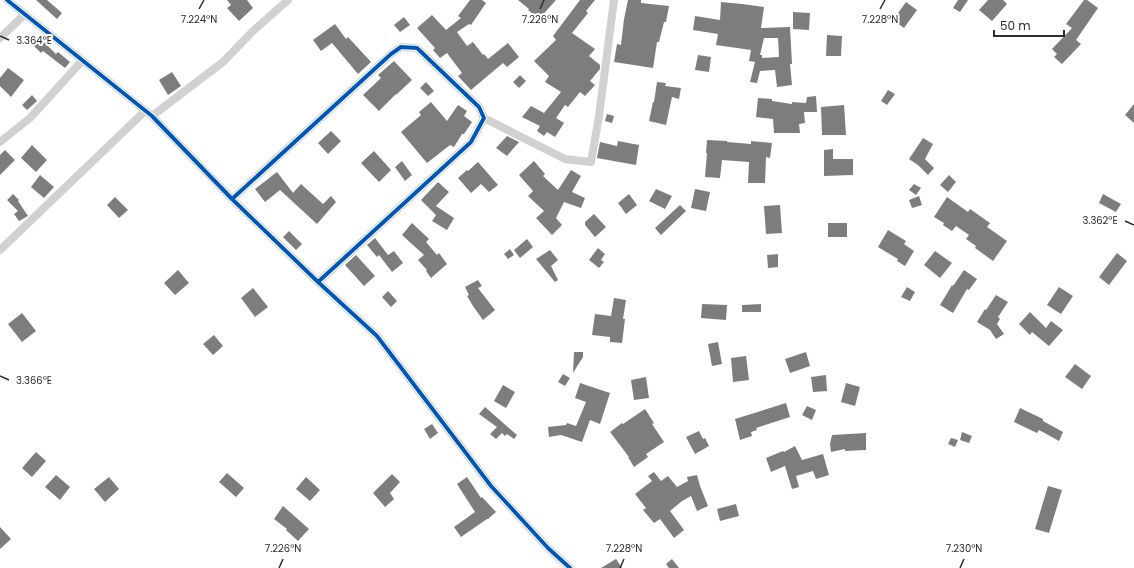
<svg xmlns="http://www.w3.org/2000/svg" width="1134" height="568" viewBox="0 0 1134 568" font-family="Poppins,sans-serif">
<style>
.building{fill:#7d7d7d;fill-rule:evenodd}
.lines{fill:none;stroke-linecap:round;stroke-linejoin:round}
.minor{stroke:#d1d1d1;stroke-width:8}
.cycleway-casing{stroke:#fff;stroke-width:6}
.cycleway{stroke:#0057b8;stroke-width:4}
.ticks{fill:none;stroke:#2c2c2c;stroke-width:1.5}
.ticks-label{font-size:10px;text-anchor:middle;fill:#2c2c2c;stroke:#fff;stroke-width:4;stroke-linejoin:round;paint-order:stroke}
</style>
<rect width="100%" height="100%" fill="#fff"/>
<path class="building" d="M36 0H47L62 13 57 19Z
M227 0H247L253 8 239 21 227 8 231 5Z
M470 0H482L486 3 471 25 469 24 457 32 467 46 473 42 483 55 484 54 488 59 508 43 519 57 507 67 503 63 471 90 458 76 462 73 447 53 440 58 433 50 435 48 417 28 432 15 446 30 461 18 458 16Z
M518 0H556L539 19 528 10 529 9Z
M580 0H595L586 11 588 13 572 33 595 49 589 56 600 65V69L590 81 595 85 585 96 580 92 568 107 565 105 556 118 564 123 555 137 547 132 544 136 537 131 540 126 522 117 531 106 544 113 561 92 545 82 549 76 534 61 556 40 553 36Z
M628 0H641V3L669 6 666 22H664L659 42H657L653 68 614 62 617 44 621 45 624 19Z
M958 0H968L960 12 953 8Z
M988 0H1003L1007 4 992 21 979 10Z
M1084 0H1087L1098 8 1076 40 1081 44 1062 64 1054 57 1057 54 1052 49 1072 28 1066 24Z
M721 2 742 4 764 7 761 28 790 27 792 64H790L792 85 777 87 775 70 760 71 757 83 750 82 755 62 749 61 751 50 716 45 718 34 693 30 695 16 720 20ZM764 38H778L779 57 762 58V55H760Z
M906 2 917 10 904 28 893 20Z
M793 12 810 13 809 30 793 29Z
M404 17 410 25 400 32 394 25Z
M335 24 346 39 348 37 371 62 358 74 332 43 321 51 313 40Z
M827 35 842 36 841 56H826Z
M41 39 56 54 58 52 70 62 65 68 43 51 41 53 34 46Z
M698 55 711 57 709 72 695 70Z
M394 61 412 80 396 95V94L379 111 363 95 381 78 378 75Z
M8 68 24 80 11 97 0 86V78Z
M172 72 181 86 168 95 159 80Z
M520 75 526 81 519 88 513 82Z
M426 82 434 91 428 96 420 88Z
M657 82 666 83 665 86 681 88 679 99 672 97 666 125 649 121 653 102H654Z
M888 90 895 94 887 105 881 101Z
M32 95 37 101 27 110 22 105Z
M816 96 817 112H804L805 123 799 124 800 133H774L773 119 756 117 758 98 772 99V101L792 104V102L806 103 807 97Z
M431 102 447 121 458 105 467 111 464 116 472 122 464 134H462L454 147 450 145 427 163 401 132 421 115 419 112Z
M1134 104V123L1125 115Z
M844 105 846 135H822L821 107Z
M607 114 614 116 612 123 605 121Z
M331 131 341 141 328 154 318 143Z
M507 136 519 142 507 156 496 148Z
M923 138 933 144 925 159 934 168 928 175 918 165 909 159Z
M707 140 727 141V142L751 144V141L772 143 770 158 766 157 765 183H748L749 162 722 160 720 178 705 177 707 153H706Z
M618 141 639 145 636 165 597 158 600 142 617 146Z
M32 145 47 160 36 172 21 158Z
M833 149V159H853V175L824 176V150Z
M5 150 15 160 0 175V155Z
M374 151 391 170 379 182 361 163Z
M402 161 412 175 405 181 395 167Z
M534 161 545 174 543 176 558 190 571 170 581 176 572 192 585 198 581 208 564 202 556 218 562 225 552 235 536 218 544 211 528 196 533 191 519 175Z
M478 162 498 185 489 192 481 184 471 193 458 178 467 170 468 171Z
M277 172 293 193 301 184 323 204 331 196 336 202 317 224 280 190 265 202 255 189Z
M40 175 54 187 44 198 31 187Z
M949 175 956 182 948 192 940 185Z
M438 182 449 192 436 206 454 218 447 230 432 221 436 215 421 200Z
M914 184 921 188 916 195 909 190Z
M656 189 672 196 665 209 649 201Z
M695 189 710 192 706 211 691 208Z
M13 194 19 200 18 201 28 216 19 221 14 214 18 211 7 200Z
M629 194 637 205 626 214 618 203Z
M1103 194 1121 204 1116 212 1099 203Z
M919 196 922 205 912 208 909 200Z
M115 197 128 210 119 218 107 205Z
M947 197 968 212 970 209 990 223 987 227 1007 241 993 261 975 248 976 246 966 239 969 235 956 226 952 231 943 225 944 223 934 217Z
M680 205 686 211 661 235 655 228Z
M780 205 782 233 766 234 764 206Z
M594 214 606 227 595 237 585 225V222Z
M412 223 429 239 426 242 437 255 439 253 447 264 431 278 426 271 427 270 418 260 424 255 402 235Z
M828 223H847V237H828Z
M888 230 906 241 904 244 914 251 905 266 897 261 898 259 878 247Z
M289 231 302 244 296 250 283 237Z
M375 238 388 255 394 251 403 263 392 272 379 255 377 257 367 245Z
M527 239 533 247 520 258 514 250Z
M598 248 605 254 601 260 604 262 599 268 589 260Z
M510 249 514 255 508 259 504 254Z
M550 250 558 260 551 266 558 280 555 282 536 259Z
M935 251 952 263 940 278 924 265Z
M1117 253 1127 261 1109 285 1099 277Z
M778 254V267L768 268 767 255Z
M356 255 375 276 364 286 345 265Z
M178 270 189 283 175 295 164 283Z
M964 270 977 279 969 290 967 289 953 313 940 305 952 285 953 286Z
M478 280 482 286 478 288 495 310 483 320 473 306 467 296 469 295 465 287Z
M907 287 915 292 910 301 901 297Z
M1059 287 1073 296 1061 314 1047 305Z
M253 288 268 307 255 317 241 298Z
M388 291 397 301 391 307 382 297Z
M996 295 1008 302 998 317 1000 319 997 324 1004 334 996 339 990 330 977 322 985 309 986 310Z
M614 298 626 300 623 319H625L622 343 610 342V337L592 335 595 314 611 316Z
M702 304 727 305 726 320 701 318Z
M761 304V312H742V305Z
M1030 312 1046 328 1051 321 1063 330 1049 346 1032 332 1030 335 1019 324Z
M22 313 36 331 22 342 8 324Z
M214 335 223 346 213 355 203 344Z
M718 342 722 364 712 366 708 344Z
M574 352H583V357L573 373Z
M806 352 810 366 790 373 785 359Z
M746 356 749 380 733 382 731 358Z
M1075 364 1091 376 1082 389 1065 377Z
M563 374 570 378 565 386 558 382Z
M826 375 827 391 813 392 811 377Z
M646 377 649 398 634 400 631 380Z
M580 383 610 393 600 424 590 420 582 442 561 435 549 437 548 427 566 425 567 423 576 426 586 402 575 398Z
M846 383 860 387 855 406 841 402Z
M503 385 515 392 506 408 494 401Z
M786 403 790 417 756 428 757 430 751 432 752 436 740 440 735 419Z
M807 406 816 410 812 420 802 415Z
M485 407 517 435 514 439 507 434 505 436 502 433 496 439 490 434 497 427 479 414Z
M1020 408 1043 419V421L1063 432 1059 441 1039 430 1037 433 1014 422Z
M645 409 654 423 652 424 664 442 646 454 648 457 634 467 628 457H629L610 432 622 423 623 424Z
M432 424 438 433 430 439 424 429Z
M699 431 703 439 705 438 709 446 695 454 686 437Z
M962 432 972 436 969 443 960 440Z
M866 433V450L845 451V449L831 452 830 444 832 435Z
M951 438 958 440 955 447 948 444Z
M795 446 802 460 823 454 829 475 816 479 813 471 796 476 799 487 792 489 785 466 771 472 766 458 783 451 784 452Z
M36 452 46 461 32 477 22 468Z
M654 472 661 481 668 476 677 487 688 481 687 477 697 475 700 486 708 506 697 511 691 496 682 501 670 511 684 530 674 538 660 519 654 523 643 510 646 508 635 494 652 481 648 476Z
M227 473 244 488 236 497 219 482Z
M392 474 400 482 390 493 394 499 385 507 373 493Z
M56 475 70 487 60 500 45 487Z
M109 477 119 489 105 502 94 489Z
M306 477 320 490 310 501 296 489Z
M467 477 481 498 482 497 496 512 488 519H487L461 537 454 527 475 512 457 484Z
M1048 486 1062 490 1049 533 1035 529Z
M736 504 739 516 720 521 717 509Z
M283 506 309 529 298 541 286 530 287 529 274 519Z
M0 527 11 539 0 549Z
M616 559 622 568H601Z
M672 559 679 568H669L666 564Z"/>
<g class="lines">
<path class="minor" d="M7 0 152 116 232 199 318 282 377 336 491 486 548 548 570 568
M0 38 25 14
M152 116 223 62 253 31 288 0
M484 118 565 159 591 162 599 116 614 0
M0 142 30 118 82 61
M232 199 391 54 401 47 417 48 479 107 484 118 471 142 318 282
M0 250 145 111"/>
<defs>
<path id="cycleway" d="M7 0 152 116 232 199 318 282 377 336 491 486 548 548 570 568
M232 199 391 54 401 47 417 48 479 107 484 118 471 142 318 282"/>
</defs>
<use href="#cycleway" class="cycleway-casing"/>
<use href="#cycleway" class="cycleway"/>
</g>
<path class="ticks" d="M199 9 204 0M540 9 544 0M880 9 885 0M0 36 9 40M1125 221 1134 225M0 376 9 380M279 568 283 559M620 568 624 559M960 568 964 559"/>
<g class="ticks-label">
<text x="199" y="23">7.224°N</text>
<text x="540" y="23">7.226°N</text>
<text x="880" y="23">7.228°N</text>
<text x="34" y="44">3.364°E</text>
<text x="1100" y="224">3.362°E</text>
<text x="34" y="384">3.366°E</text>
<text x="283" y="552">7.226°N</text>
<text x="624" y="552">7.228°N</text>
<text x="964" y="552">7.230°N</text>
</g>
<path d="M994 30v6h70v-6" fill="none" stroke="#2c2c2c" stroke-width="2"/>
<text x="1000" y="30" font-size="12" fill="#2c2c2c" stroke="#ffffff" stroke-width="3" paint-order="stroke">50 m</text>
</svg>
